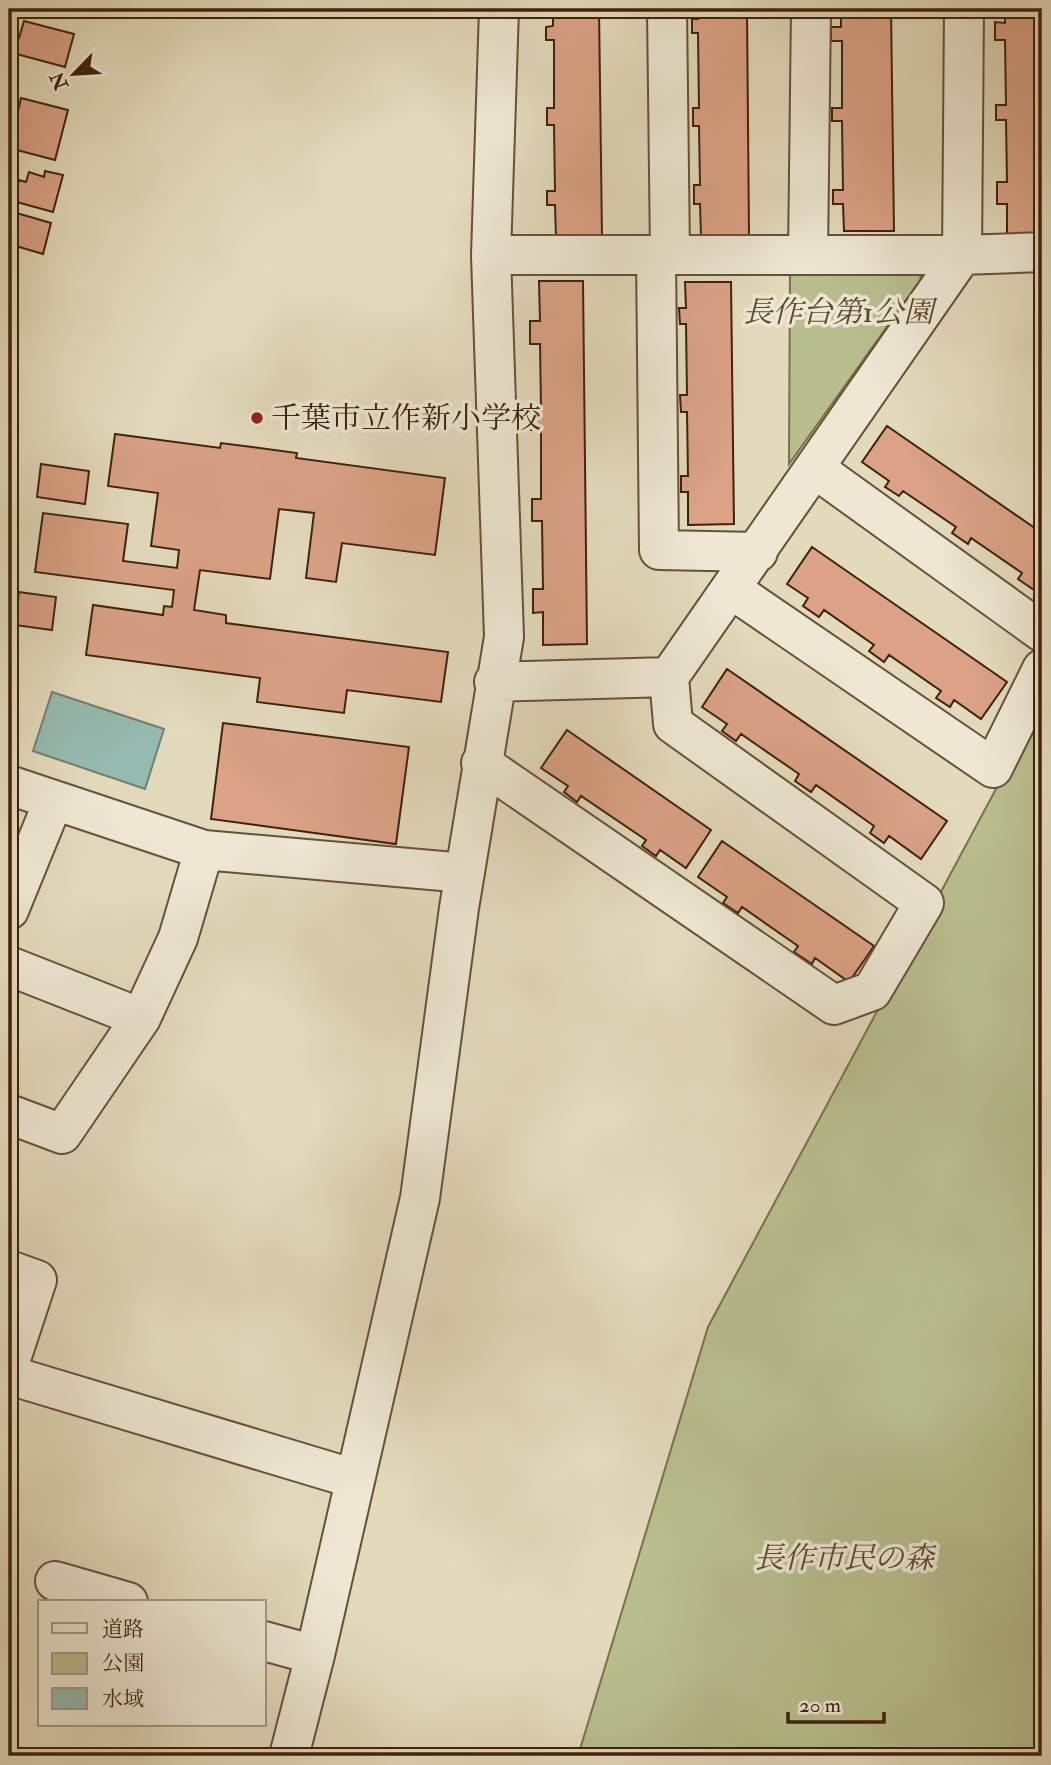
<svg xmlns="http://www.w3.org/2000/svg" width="1051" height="1765" viewBox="0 0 1051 1765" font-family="'IM FELL Double Pica','Noto Serif JP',serif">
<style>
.green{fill:#b8be8e;stroke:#7c704d;stroke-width:2}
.water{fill:#95bbb1;stroke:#737e6f;stroke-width:2}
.building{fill:#dba286;stroke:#3f220c;stroke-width:2}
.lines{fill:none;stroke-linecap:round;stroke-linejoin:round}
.minor-casing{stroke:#685038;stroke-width:42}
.minor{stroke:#ede7d3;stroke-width:38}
.poi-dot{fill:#8f2418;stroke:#ede7d3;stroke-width:2.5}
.labels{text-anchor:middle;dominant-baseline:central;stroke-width:7;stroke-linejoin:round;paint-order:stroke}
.park-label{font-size:30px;font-style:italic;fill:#5d492c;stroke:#ede7d3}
.poi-label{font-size:30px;fill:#3f220c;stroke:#ede7d3;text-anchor:start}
</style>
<rect width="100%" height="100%" fill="#e3dabc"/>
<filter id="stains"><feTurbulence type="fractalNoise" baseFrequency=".00286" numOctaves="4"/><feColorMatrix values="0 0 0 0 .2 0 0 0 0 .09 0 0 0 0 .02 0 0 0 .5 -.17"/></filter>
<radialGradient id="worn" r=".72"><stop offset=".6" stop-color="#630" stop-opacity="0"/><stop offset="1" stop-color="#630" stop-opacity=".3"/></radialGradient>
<path class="green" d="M790 264 917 265 921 279 789 464Z
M1042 703V1756H578L708 1327Z"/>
<path class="water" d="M52 692 164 729 145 789 33 751Z"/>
<path class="building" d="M553 9H599L602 237H556L555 205H547V191H555L554 125H547V108H554V40H546V27L553 26Z
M698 9H747L749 236H701L700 204H694V185H700L699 126H693V108H699L698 33H692V19H698Z
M841 9H891L894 231H844L843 204H833V190H843L842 121H832V108H842V41H831V27H841Z
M1005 9H1042V234L1007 235V204H997V182H1007L1006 120H996V105H1006L1005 40H995V22L1005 23Z
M24 21 74 34 65 67 9 52V35L19 38Z
M21 98 68 110 55 160 9 148V109L18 111Z
M45 171 63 175 53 212 13 201 19 180 26 182 29 172 44 177Z
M13 212 51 223 43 254 9 244Z
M539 281H583L587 644 543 645V612L533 613V589H543L542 521H532V499H541V430H531V408L541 407 540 344H530V321H540Z
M685 282H731L734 524 688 525V492H681V476H688L687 412H681L680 395H687L686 324H680L679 308H686Z
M887 426 1042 533V587L1039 585 1034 590 1018 579 1022 573 971 538 968 544 952 533 956 527 903 491 899 496 885 487 889 481 862 462Z
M115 434 220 448 221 443 297 453 296 458 445 478 435 555 342 543 336 582 306 578 314 513 279 509 270 579 200 570 194 610 226 615V623L448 652 441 702 347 690 344 713 257 702 260 678 86 655 93 605 163 615 164 606 172 607 174 590 35 572 43 513 128 524 123 561 177 568 179 550 151 546 158 493 108 486Z
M41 464 89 471 85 504 37 497Z
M812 547 1007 682 981 719 954 700 950 707 936 698 941 691 889 655 884 662 869 651 874 645 824 610 819 617 803 606 808 598 787 584Z
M19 592 56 597 52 630 15 625Z
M727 669 947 821 921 859 889 836 884 843 870 833 874 826 816 785 811 792 795 781 799 774 741 734 736 741 722 731 727 724 702 707Z
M223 723 409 747 396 844 211 819Z
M567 730 711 830 686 868 660 850 656 856 642 846 646 840 581 796 577 802 564 792 568 786 541 768Z
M722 841 874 946 849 982 815 958 812 964 794 952 798 946 742 907 738 913 723 903 727 897 698 877Z"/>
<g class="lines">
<defs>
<path id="minor" d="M667 9 670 255
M491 255H962L1042 252
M656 255 659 550 758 552
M808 255 811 9
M814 468 1042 632
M731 589 993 768 1042 669
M494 682 669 677 962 255 964 9
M481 763 834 1005 872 991 924 903 673 724 669 677
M9 785 204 850 465 873
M9 910 53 802
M9 966 141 1018
M9 1114 62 1134 141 1018 178 938 204 850
M9 1270 37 1280 9 1365
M9 1375 355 1479
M55 1581 128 1602
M264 1641 315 1655
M289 1756 315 1655 420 1198 459 908 504 637 491 255 499 9"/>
</defs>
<use href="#minor" class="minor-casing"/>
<use href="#minor" class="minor"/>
</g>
<circle class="poi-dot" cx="257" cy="418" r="7"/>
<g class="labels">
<g class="park-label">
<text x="838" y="312">長作台第1公園</text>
<text x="844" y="1558">長作市民の森</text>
</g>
<g class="poi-label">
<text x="271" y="418">千葉市立作新小学校</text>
</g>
</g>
<rect width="1051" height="1765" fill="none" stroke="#e3dabc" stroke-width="35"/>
<rect x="10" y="10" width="1030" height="1744" fill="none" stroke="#3f220c" stroke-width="3.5"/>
<rect x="18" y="18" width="1016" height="1730" fill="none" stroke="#3f220c" stroke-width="2"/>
<rect x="38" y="1600" width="228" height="126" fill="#ede7d3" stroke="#a79883" stroke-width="2"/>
<rect x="52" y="1623" width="35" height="10" fill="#ede7d3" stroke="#a79883" stroke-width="2"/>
<text x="102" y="1636" font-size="21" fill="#3f220c">道路</text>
<rect x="52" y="1653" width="35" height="21" fill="#b8be8e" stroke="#a79883" stroke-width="2"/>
<text x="102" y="1670" font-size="21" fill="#3f220c">公園</text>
<rect x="52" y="1688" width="35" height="21" fill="#95bbb1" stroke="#a79883" stroke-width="2"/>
<text x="102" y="1706" font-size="21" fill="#3f220c">水域</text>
<g transform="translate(74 74) rotate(245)" stroke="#ede7d3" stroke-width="5" paint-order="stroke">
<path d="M0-5L12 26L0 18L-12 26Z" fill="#3f220c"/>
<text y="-10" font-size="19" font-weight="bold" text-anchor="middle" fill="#3f220c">N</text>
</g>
<path d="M788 1712v10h96v-10" fill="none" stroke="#3f220c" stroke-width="3.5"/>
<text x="799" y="1712" font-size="21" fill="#3f220c" stroke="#ede7d3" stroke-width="5" paint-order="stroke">20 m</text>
<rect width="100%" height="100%" filter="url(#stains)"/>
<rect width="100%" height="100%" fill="url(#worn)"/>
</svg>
